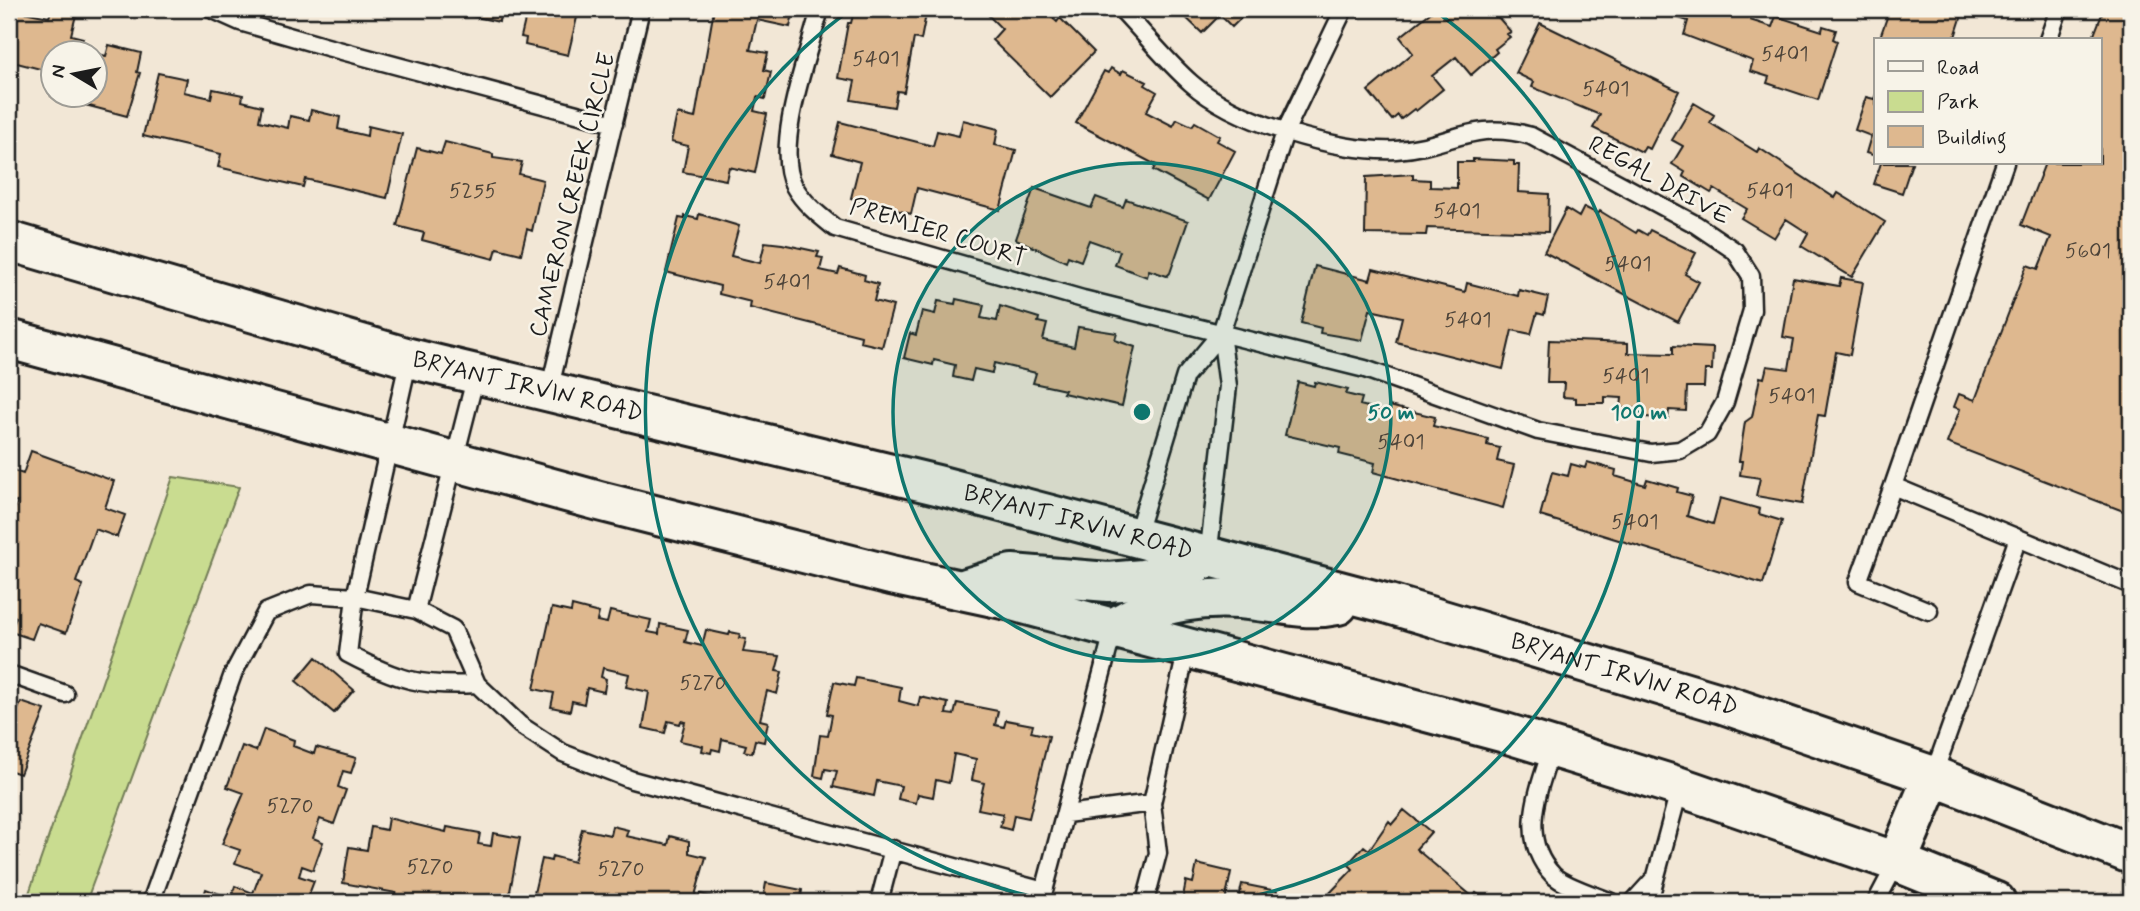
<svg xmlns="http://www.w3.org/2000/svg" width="2140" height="911" viewBox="0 0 2140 911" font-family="Mynerve,sans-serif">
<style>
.green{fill:#c9dc90;stroke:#727c56;stroke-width:2}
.building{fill:#deb88f;stroke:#1c1c1c;stroke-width:2}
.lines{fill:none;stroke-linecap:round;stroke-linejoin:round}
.service-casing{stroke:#1c1c1c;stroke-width:21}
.secondary-casing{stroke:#1c1c1c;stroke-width:44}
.service{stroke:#f7f3e8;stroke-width:16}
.secondary{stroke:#f7f3e8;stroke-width:38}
.ring{fill:none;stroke:#0f766e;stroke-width:3.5}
.labels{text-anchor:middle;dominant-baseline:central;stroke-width:5;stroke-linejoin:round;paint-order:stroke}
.number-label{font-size:21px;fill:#4c4339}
.street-label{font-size:24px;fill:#1c1c1c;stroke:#f7f3e8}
.centre{fill:#0f766e;stroke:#f7f3e8;stroke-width:3.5}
.ring-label{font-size:21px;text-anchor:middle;font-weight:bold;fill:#0f766e;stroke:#f7f3e8;stroke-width:5;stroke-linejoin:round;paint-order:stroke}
</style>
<rect width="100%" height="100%" fill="#f2e7d6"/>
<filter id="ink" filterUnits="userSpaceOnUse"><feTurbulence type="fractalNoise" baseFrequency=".0143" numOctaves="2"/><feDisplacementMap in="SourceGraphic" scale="14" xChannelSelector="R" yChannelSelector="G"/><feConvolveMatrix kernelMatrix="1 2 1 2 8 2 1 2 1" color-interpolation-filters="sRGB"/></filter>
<g filter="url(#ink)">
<path class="green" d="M173 477 239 487 86 902H26Z"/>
<path class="building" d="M9 9 49 17 52 9 77 11 71 35 83 38 80 49 94 52H52V72L9 61Z
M440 9H579L568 55 525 45 526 38 521 37 525 20 500 14 499 22Z
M714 9H794L790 27 757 20 750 50 768 53 764 70 771 72 765 99 757 97 754 111 767 114 755 173 729 167 726 180 683 172 688 146 671 142 677 114 695 118Z
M860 9H927L921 40 914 38 904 92 897 91 894 107 851 100 855 81 838 78 848 23H851L853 15 858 16Z
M996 9H1033L1038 13 1043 9 1057 22 1060 18 1094 52 1050 97 992 40 1002 29 989 16Z
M1177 9H1250L1232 27 1220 15 1202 33Z
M1435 9H1491L1511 32 1507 34 1510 37 1495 49 1497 52 1471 75 1456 57 1432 76 1443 89 1416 111 1414 109 1401 119 1398 115 1392 120 1368 91 1413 53 1400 37Z
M1651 9H1754L1750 20 1772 27 1776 16 1822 31 1823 26 1836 30 1833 39 1837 41 1818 100 1767 83 1769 77 1750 71 1753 61 1684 35 1688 21Z
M1890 9H1964L1954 40H1879Z
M2104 9H2131V514L1947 443 1960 409 1954 407 1959 394 1975 400 2027 265 2038 269 2051 237 2021 225 2045 163H2100V40H2092Z
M1540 23 1679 91 1650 149 1645 147 1642 152 1593 128 1600 115 1532 87 1534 82 1516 73Z
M109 45 141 53 137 72 140 73 127 116 51 96 52 89V94H94V53L106 56Z
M1111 68 1121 74 1123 70 1147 82 1145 85 1157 92 1146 112 1173 126 1177 119 1192 126 1195 122 1220 136 1217 141 1235 151 1209 200 1153 170 1156 165 1076 123 1104 71 1108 73Z
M158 73 187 79 184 92 211 98 213 89 243 95 242 101 262 106 259 121 288 128 290 116 309 120 311 110 340 117 338 129 367 136 368 126 402 134 387 198 305 179 303 187 218 167 221 154 143 136Z
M1876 94V156L1866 153 1871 136 1855 130 1866 97 1874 99Z
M1694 103 1714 115 1710 123 1757 152 1759 148 1835 198 1838 193 1885 222 1852 277 1801 246 1808 233 1786 219 1774 238 1741 218 1747 209 1714 189 1711 193 1683 176 1685 172 1672 164 1683 146 1672 140Z
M963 120 998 129 995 145 1016 150 1000 210 917 188 911 214 851 198 860 162 832 154 840 122 933 146 937 131 959 136Z
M445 142 493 154V158L522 162 519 174 543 180 532 231 527 229 521 254 497 248 494 259 422 240 424 233 397 226 417 148 441 154Z
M1473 159 1514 161V165H1519L1518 192 1549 194 1548 232 1427 228 1426 235 1365 234 1366 177 1413 174V179L1430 180V187L1457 188V162H1473Z
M1881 163H1912L1902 193 1874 184Z
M1034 188 1091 208 1096 197 1123 207 1126 199 1188 221 1170 273 1167 276 1149 270 1147 277 1115 265 1120 251 1089 240 1081 261 1068 256 1066 262 1016 239Z
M1584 207 1598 214 1600 211 1636 233 1638 230 1647 235 1650 230 1696 253 1685 274 1699 282 1678 322 1544 252 1566 209 1579 217Z
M699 214 739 226 731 256 760 263 765 242 782 244 819 252 817 257 823 258 820 270 838 274 840 268 865 275 864 280 878 284 874 301 893 306 882 347 860 342 861 336 750 308 751 302 719 294 720 286 666 272 679 218 685 219V216L698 219Z
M1315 266 1370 280 1373 269 1465 292 1467 283 1518 296 1519 290 1548 297 1544 315 1537 313 1531 334 1512 330 1503 369 1396 342 1402 317 1370 310 1362 340 1320 333 1321 328 1301 323Z
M1793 278 1839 286 1841 278 1863 282 1850 355 1836 352 1825 416 1818 415 1802 504 1756 496 1760 478 1740 475 1742 461H1739L1745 422 1752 417 1760 377 1764 378 1767 366 1789 369 1794 339 1783 337Z
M956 299 984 305 981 318 997 321 1000 306 1039 318 1038 322 1047 324 1043 340 1074 347 1078 327 1117 333 1115 340 1135 347 1122 406 1063 393 1065 390 1033 383 1036 373 994 363 992 373 974 369 971 381 953 377 955 365 934 360 933 365 904 358 910 333 916 335 922 311 935 314 938 301 955 304Z
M1549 340 1628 343V353L1673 354V346L1713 348 1712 370H1705L1704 387H1687L1686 411 1669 410 1668 418 1642 417V409L1621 408 1622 398 1605 397V403H1576V398L1563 397 1564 383H1547Z
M1298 382 1314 386 1315 382 1348 390 1346 394 1362 398 1360 405 1387 412 1389 406 1435 417 1433 426 1488 439 1487 445 1500 448 1497 461 1514 465 1503 508 1373 472 1375 463 1339 454 1340 448 1285 435Z
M31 451 114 481 105 508 125 515 117 537 95 529 76 582 83 585 66 633 38 623 32 639 11 632 16 617 9 614V524L17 502 9 499V469L23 474Z
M1587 462 1616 470 1615 476 1645 485 1647 479 1678 488 1677 492 1692 496 1687 516 1713 524 1720 498 1760 509 1759 514 1782 521 1763 584 1540 516 1552 472 1568 476 1571 464 1585 468Z
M572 606 599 613 597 621 607 623 610 611 651 620 648 632 659 634 660 624 688 630 685 642 702 646 706 630 729 635 730 632 740 634 739 638 746 639 743 652 780 656 776 671 782 672 777 694 767 691 760 720 768 722 764 742 755 740 752 753 744 751 746 745 722 739 720 751 712 749 711 753 702 751 703 746 680 741 685 722 681 721 680 724 668 721 665 733 643 728 649 692 626 687 629 674 603 668 601 677 606 679 604 692 587 688 584 704 572 701 570 711 551 707 554 693 534 689 552 608 571 612Z
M316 657 354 690 334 713 296 681Z
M856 678 901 687 899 701 918 706 920 697 948 703 946 714 954 715 957 703 998 711 995 725 1004 727 1006 720 1033 725 1031 732 1049 736 1029 818 1014 815 1011 830 1000 827 1003 814 978 809 984 783 972 780 976 759 954 754 949 783 936 780 933 797 918 794 916 803 898 799 901 786 877 781 874 796 833 787 837 771 825 769 823 778 814 776 820 735 828 736 832 715 827 714 834 682 854 686Z
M9 701 15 703 12 713 16 714 21 702 45 710 20 774 9 770Z
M264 729 294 740 293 746 314 754 316 747 356 758 351 773 343 771 338 787 346 790 334 824 320 819 313 838 323 842 313 870 302 866 299 876 314 881 306 902H202L206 889 231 898 235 886 253 893 261 872 235 863 240 850 222 844 244 793 227 787 242 746 256 751Z
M1404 810 1431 832 1416 849 1473 897 1476 893 1488 902H1335L1327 896 1353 869 1348 864 1364 846 1369 850 1389 821 1392 824Z
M388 818 446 832 447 827 480 833 478 844 491 846 493 833 520 838 508 902H394L396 893 343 883 349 847 367 850 371 827 386 830Z
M612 826 628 830 626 836 668 845 670 836 689 841V853L706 857 694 899 698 900 700 894 721 899 720 902H552L553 897 534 893 542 859 551 861 552 856 574 862 582 829 610 835Z
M1197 864 1231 872 1225 902H1182L1186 881 1193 883Z
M766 883 802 890 801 898 806 899 805 902H751L752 898 763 900Z
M1242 884 1277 891 1275 902H1238Z"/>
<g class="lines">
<defs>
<path id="service" d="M211 9 240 22 327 47 614 124
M820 9C809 53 773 145 794 186 804 204 820 216 835 228L1083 299 1365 369 1538 431 1651 453 1680 450 1707 434 1725 402 1752 310 1751 276 1735 251 1695 224 1531 136C1472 119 1450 147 1396 150 1338 153 1234 122 1191 83 1166 61 1144 33 1121 9
M2048 40 2059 9
M409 358 355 597 348 654C397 680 421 687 477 684
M549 391 641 9
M1893 486 1858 582 1929 611
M1136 537 1185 376 1221 333 1285 132 1344 9
M2018 538 2131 585
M1208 557 1228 386 1221 333
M416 610 476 375
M9 674 65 694
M1552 748C1539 789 1517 838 1553 875 1562 885 1597 896 1611 902
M1933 776 2018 538 1893 486 2005 163
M1066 814 1152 803
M151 902 233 674 266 612 311 594 355 597 416 610 453 629 477 684 520 725 563 753 632 780 1044 891 1114 628
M879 902 893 849
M1145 902 1158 853 1152 803 1187 648
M1633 902 1653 880
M1649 902 1680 787
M1876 902 1897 862"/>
<g id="secondary">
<path id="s1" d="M9 241 409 358 937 485 1389 604 1723 704 1933 776 2131 854"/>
<path d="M9 339 599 501 891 575 1012 601 1505 733 1680 787 1897 862 1996 902"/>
<path d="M967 588 1012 574 1108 582 1143 579 1179 572 1208 557"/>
<path d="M1114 628C1154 601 1210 594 1257 601 1285 604 1309 611 1338 605"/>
<path d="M1897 862 1933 776"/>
</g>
</defs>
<use href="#service" class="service-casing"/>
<use href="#secondary" class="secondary-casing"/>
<use href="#service" class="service"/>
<use href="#secondary" class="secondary"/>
</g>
</g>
<circle cx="1142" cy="412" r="249" fill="#0f766e" fill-opacity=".12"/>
<g class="ring">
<circle cx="1142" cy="412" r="249"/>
<path d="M1060 902A497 497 0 0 1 850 10M1434 10A497 497 0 0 1 1224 902"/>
</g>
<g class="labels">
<g class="number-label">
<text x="1785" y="54">5401</text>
<text x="876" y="59">5401</text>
<text x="1606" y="89">5401</text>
<text x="473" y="191">5255</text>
<text x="1770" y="191">5401</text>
<text x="1457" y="211">5401</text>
<text x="2088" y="251">5601</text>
<text x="1628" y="264">5401</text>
<text x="787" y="282">5401</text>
<text x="1468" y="320">5401</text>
<text x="1626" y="376">5401</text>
<text x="1792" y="396">5401</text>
<text x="1401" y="442">5401</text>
<text x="1635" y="522">5401</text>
<text x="703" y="683">5270</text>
<text x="290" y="806">5270</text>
<text x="430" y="867">5270</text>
<text x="621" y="869">5270</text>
</g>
<g class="street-label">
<text transform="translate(1659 181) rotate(29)">REGAL DRIVE</text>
<text transform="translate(573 195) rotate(-76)">CAMERON CREEK CIRCLE</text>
<text transform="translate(938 233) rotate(17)">PREMIER COURT</text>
<text stroke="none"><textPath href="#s1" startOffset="539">BRYANT IRVIN ROAD</textPath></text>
<text stroke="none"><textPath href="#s1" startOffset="1106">BRYANT IRVIN ROAD</textPath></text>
<text stroke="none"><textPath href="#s1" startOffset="1673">BRYANT IRVIN ROAD</textPath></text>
</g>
</g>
<circle cx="1142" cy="412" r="10" class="centre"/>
<g class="ring-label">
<text x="1391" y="419">50 m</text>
<text x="1639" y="419">100 m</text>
</g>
<rect width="2140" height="911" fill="none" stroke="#f7f3e8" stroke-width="35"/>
<rect x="18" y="18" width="2105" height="876" fill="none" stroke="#1c1c1c" stroke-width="2.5" filter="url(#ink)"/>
<rect x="1874" y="38" width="228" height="126" fill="#f7f3e8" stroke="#9f9d96" stroke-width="2"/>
<rect x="1888" y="61" width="35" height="10" fill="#f7f3e8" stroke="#9f9d96" stroke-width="2"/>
<text x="1937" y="74" font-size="21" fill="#1c1c1c">Road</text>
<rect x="1888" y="91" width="35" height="21" fill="#c9dc90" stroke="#9f9d96" stroke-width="2"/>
<text x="1937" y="108" font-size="21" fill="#1c1c1c">Park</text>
<rect x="1888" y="126" width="35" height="21" fill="#deb88f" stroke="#9f9d96" stroke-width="2"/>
<text x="1937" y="144" font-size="21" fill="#1c1c1c">Building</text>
<g transform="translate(74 74) rotate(280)"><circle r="33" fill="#f7f3e8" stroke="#9f9d96" stroke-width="2"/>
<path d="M0-5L12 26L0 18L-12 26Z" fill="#1c1c1c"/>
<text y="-10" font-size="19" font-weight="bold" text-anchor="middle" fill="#1c1c1c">N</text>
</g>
</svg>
